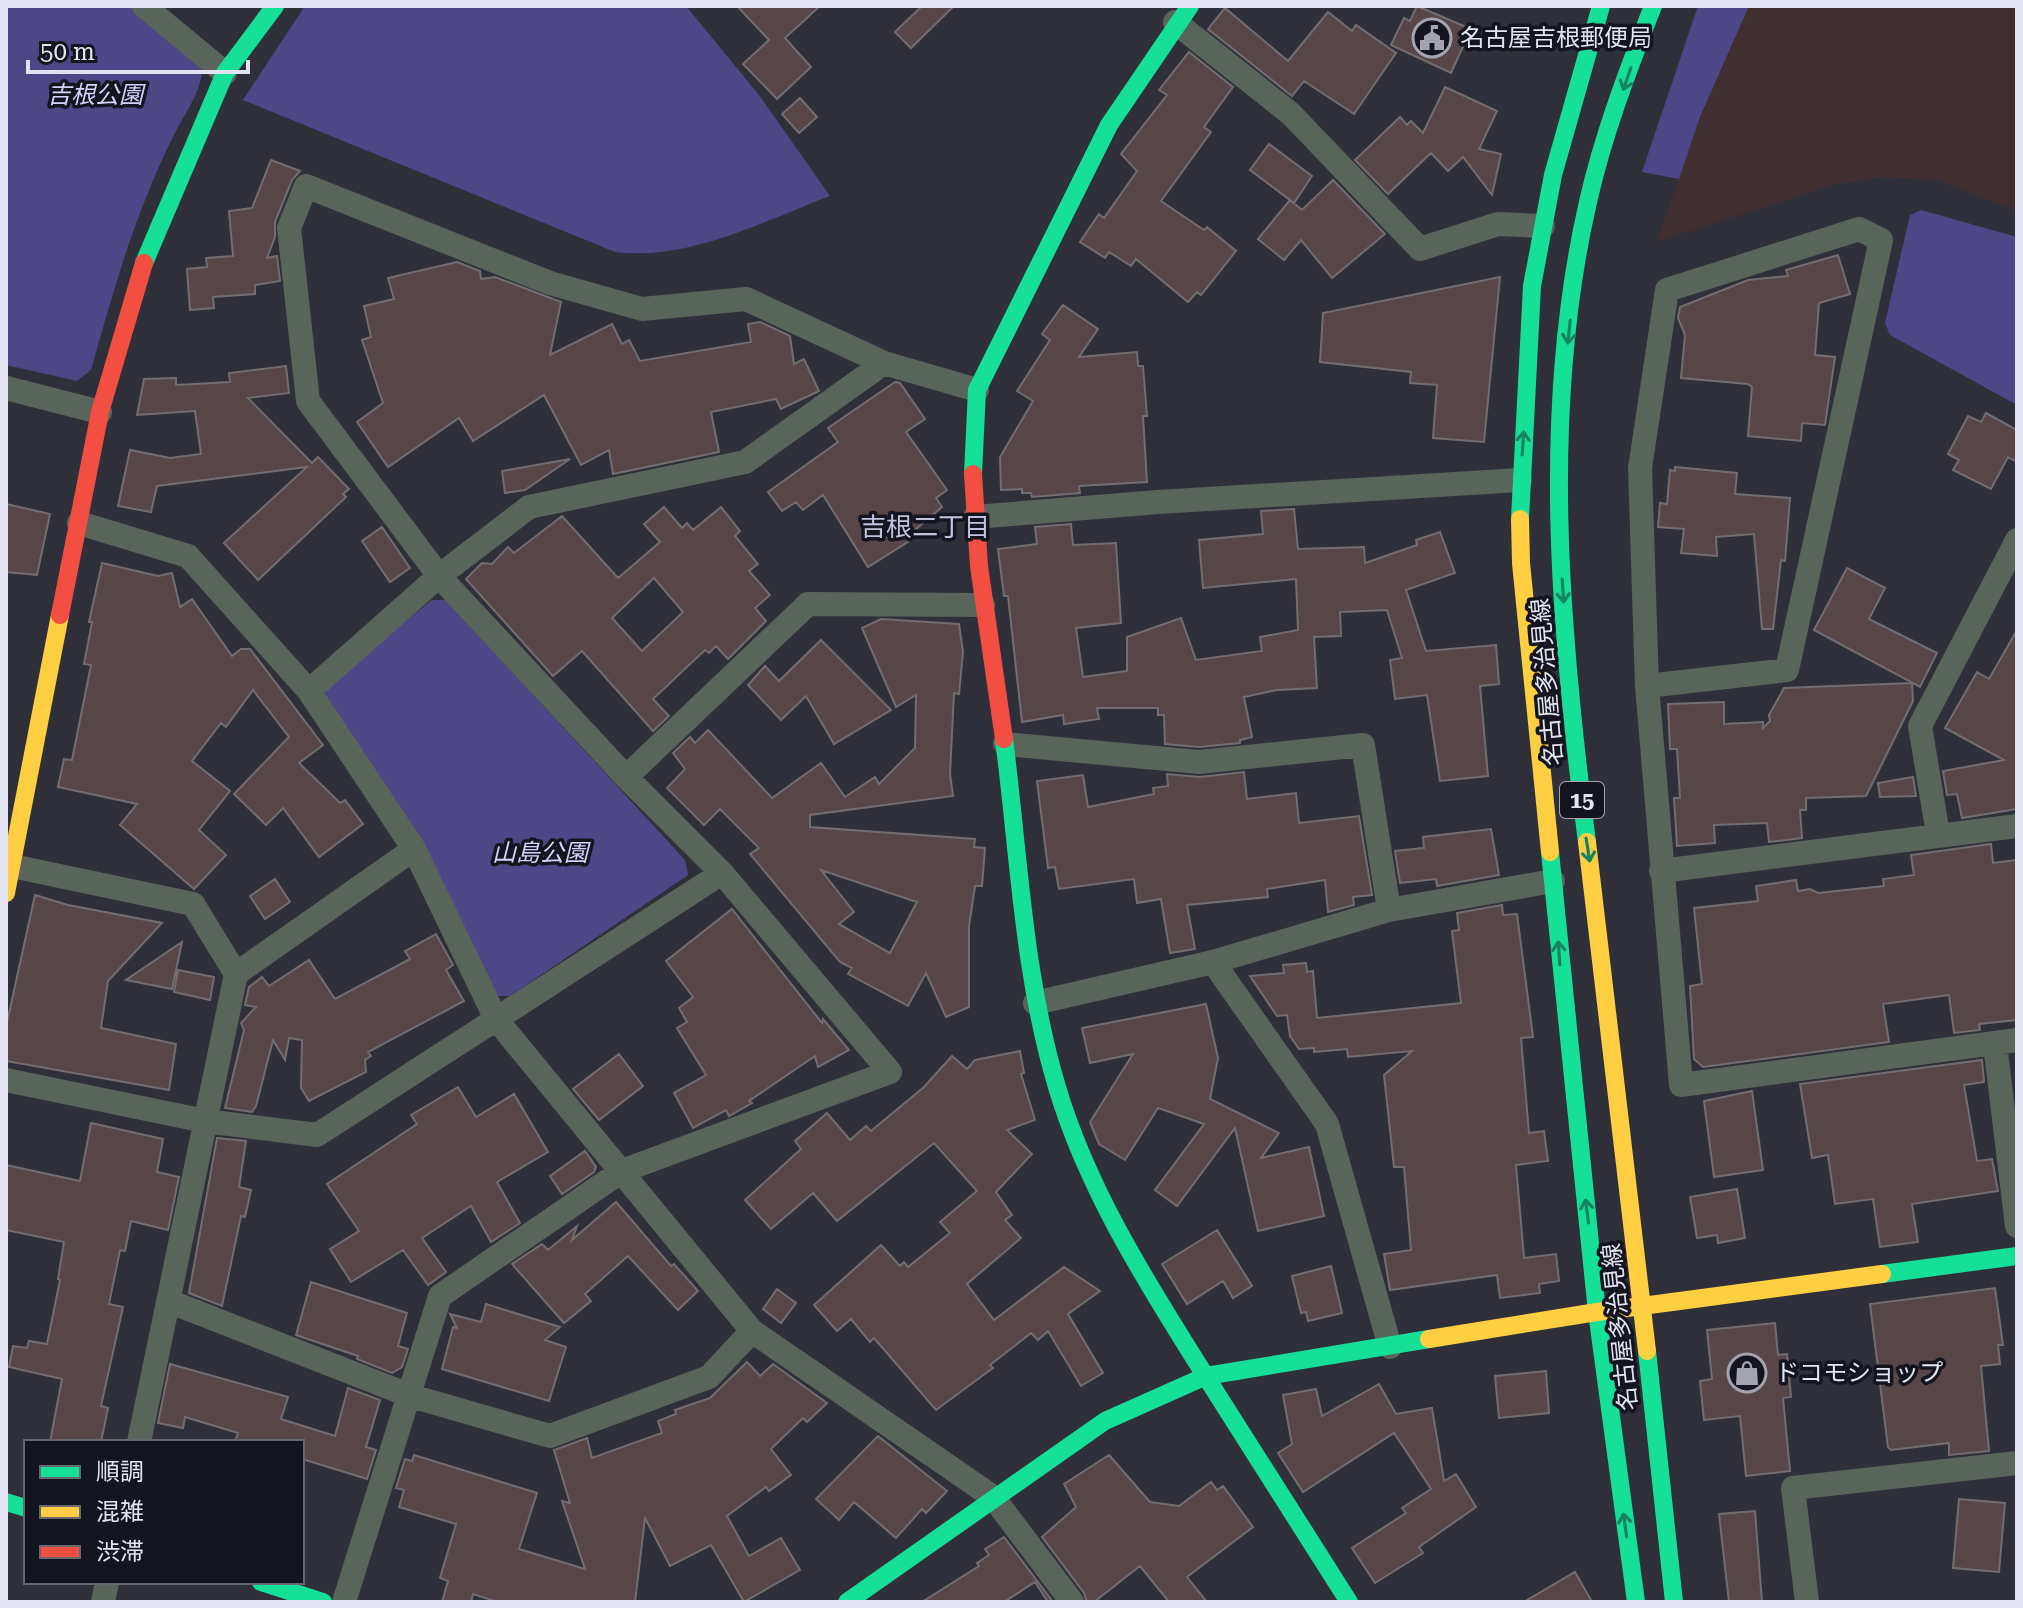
<svg xmlns="http://www.w3.org/2000/svg" width="2023" height="1608" viewBox="0 0 2023 1608" font-family="'Roboto Serif','Noto Sans JP',serif">
<style>
.commercial{fill:#402f30}
.green{fill:#4d4687}
.building{fill:#574648;stroke:#726d70;stroke-width:2;fill-rule:evenodd}
.lines{fill:none;stroke-linecap:round;stroke-linejoin:round}
.street{stroke:#59645a;stroke-width:24}
.fast{stroke:#16e098;stroke-width:18}
.slow{stroke:#ffcf43;stroke-width:18}
.jam{stroke:#f24e42;stroke-width:18}
.oneway{stroke:#158461}
.labels{text-anchor:middle;dominant-baseline:central;stroke-width:7;stroke-linejoin:round;paint-order:stroke}
.shield{fill:#14141e;stroke:#a5a5b2;stroke-width:2}
.shield-label{font-size:22px;font-weight:bold;fill:#e3e3f1}
.poi-label{font-size:24px;fill:#e3e3f1;stroke:#14141e;text-anchor:start}
.park-label{font-size:24px;font-style:italic;fill:#d3d2fe;stroke:#14141e}
.street-label{font-size:24px;fill:#e3e3f1;stroke:#14141e}
.neighbourhood-label{font-size:26px;fill:#c3c2dd;stroke:#14141e}
</style>
<rect width="100%" height="100%" fill="#2f2f3a"/>
<path class="commercial" d="M1749 6H2017V211L1936 180 1883 177 1832 185 1657 242 1700 117Z"/>
<path class="green" d="M6 6H135L202 63C204 88 187 110 176 131 137 207 114 288 91 370L77 381 6 365Z
M305 6H686L759 95 830 196C761 222 689 261 615 252L243 100Z
M1698 6H1749L1700 117 1679 179 1642 172Z
M1921 210 2017 237V405L1890 335 1885 323 1910 215Z
M432 600H446L685 860 688 875 510 996H498L323 701 326 685Z"/>
<path class="building" d="M737 6H820L785 38 811 67 777 99 743 64 769 40Z
M922 6H954L911 48 895 32Z
M1417 6 1471 29 1451 73 1391 45 1404 18 1410 21Z
M1225 8 1288 61 1328 12 1352 31 1356 25 1396 53 1354 114 1304 81 1292 96 1208 29Z
M1189 52 1233 87 1204 127 1211 132 1161 201 1204 230 1207 227 1236 251 1201 295 1197 292 1188 302 1136 259 1131 266 1109 252 1105 258 1080 242 1099 214 1104 218 1137 171 1121 154 1167 95 1159 90Z
M1445 87 1497 111 1479 149 1501 154 1492 195 1463 157 1448 171 1431 153 1388 194 1355 160 1400 117 1407 125 1411 121 1423 133Z
M800 98 817 117 799 133 782 114Z
M1269 144 1312 176 1294 203 1250 170Z
M271 160 300 171 292 180 275 222V237L267 258 277 256 280 281 255 285V294L213 297 214 308 190 310 187 269 207 267 206 258 233 256 229 211 252 208Z
M1333 180 1385 234 1332 278 1301 240 1284 260 1258 239 1290 200 1302 210Z
M1838 255 1850 294 1819 303 1815 355 1835 357 1825 425 1802 423 1801 441 1748 436 1752 387 1748 384 1681 378 1685 335 1678 318 1680 307 1748 280 1788 276 1786 270Z
M457 262 480 271 481 279 495 277 561 302 550 355 612 324 622 344 629 340 640 361 751 342 748 324 760 322 790 336 794 364 804 359 819 391 781 409 776 399 711 412 719 452 613 474 609 450 581 465 544 395 473 441 459 418 388 467 357 422 383 403 362 340 371 337 364 306 394 299 388 278Z
M1500 277 1484 442 1433 438 1437 385 1410 383 1411 372 1320 362 1323 313Z
M1063 305 1098 329 1079 357 1137 352 1138 366H1143L1147 416H1143L1147 482 1079 486 1080 493 1032 497 1031 493H1022V489L1001 490 1000 457 1033 401 1017 391 1050 340 1042 334Z
M286 366 289 393 248 398 312 463 318 457 349 489 343 494 346 497 258 580 224 543 307 467 157 486 151 512 118 506 130 450 170 458 201 454 195 411 137 415 144 379 176 378V385L230 382 229 373Z
M895 382 900 383 925 419 906 432 947 490 936 498 942 507 908 536 911 540 868 567 823 495 803 510 796 502 782 511 768 492 838 442 828 428Z
M1986 413 2017 430V462L2008 457 1991 489 1953 470 1959 460 1948 454 1968 416 1981 422Z
M570 459 525 490 505 493 502 471Z
M1675 467 1737 473 1735 494 1790 498 1785 561 1781 560 1773 629H1762L1754 534 1716 537 1717 556 1681 553 1684 529 1658 527 1660 503 1667 504 1670 470 1675 471Z
M6 504 50 514 37 575 6 572Z
M664 507 682 528 687 523 693 530 721 507 740 531 735 536 758 564 749 571 770 595 755 608 766 621 728 659 716 646 709 653 705 650 653 699 669 716 653 731 582 651 553 676 466 579 482 563 492 564 508 547 514 553 562 516 618 578 660 542 644 524ZM654 578 683 612 642 651 612 618Z
M1294 509 1298 549 1364 547 1365 563 1417 545 1416 540 1440 532 1455 573 1406 590 1426 651 1496 645 1499 684 1480 686 1488 776 1440 781 1427 695 1395 699 1390 660 1402 658 1387 610 1340 612 1341 636 1314 637 1317 688 1277 690 1244 697 1252 737 1240 740V743L1199 747 1165 744 1164 715H1158V708H1097L1099 719 1064 724 1063 715 1022 722 1008 596H1004L998 549 1037 544 1035 527 1071 524 1073 545 1116 543 1121 623 1076 628 1083 677 1127 671V637L1181 618 1196 660 1262 651 1260 637 1298 630 1296 579 1203 588 1199 540 1263 534 1261 511Z
M382 527 410 568 390 582 362 541Z
M102 563 158 576 172 573 180 607 192 599 232 656 241 649H250L323 745 299 763 340 803 345 800 363 824 319 857 283 808 266 825 234 794 289 737 253 690 226 727 221 723 192 761 230 791 199 830 226 855 194 889 120 825 137 804 58 787 64 759 72 760 91 665 84 664 92 622H89Z
M1847 568 1885 588 1869 619 1937 653 1920 687 1814 630Z
M881 619 959 624 963 652 959 694 954 693 950 774 953 796 810 815V827L975 839 974 847 985 848 982 886H975L969 926V1007L946 1017 926 973 908 1006 848 974 852 968 840 962 750 854 759 848 720 809 704 825 667 788 685 769 673 753 690 737 695 743 708 730 772 798 821 763 845 797 875 777 879 784 915 748 916 695 896 707 862 628ZM821 870 917 902 890 953 839 924 854 912Z
M2017 630V809L1962 818 1957 794 1947 795 1943 771 2004 760 1945 728 1977 672 1989 679Z
M821 640 891 710 834 744 806 696 781 720 748 685 765 666 779 681Z
M1912 683 1913 701 1866 796 1806 798V810H1800L1802 838 1769 842 1767 823 1714 825 1715 843 1677 846 1674 798H1680L1677 749H1670L1668 704 1724 702V724L1763 722V728L1770 721 1769 715 1784 688Z
M1244 772 1247 799 1296 793 1299 823 1359 816 1372 895 1353 897 1354 905 1328 912 1325 880 1267 889 1268 897 1187 905 1195 949 1170 953 1161 899 1137 903 1134 879 1059 889 1055 867 1048 868 1037 781 1083 775 1088 807 1154 794 1153 788 1168 786 1167 774 1200 777Z
M1913 777 1916 796 1880 797 1878 783Z
M1491 829 1499 875 1437 886 1436 879 1400 883 1395 851 1424 848 1423 837Z
M1991 844 1993 863 2017 860V1020L1979 1024 1980 1030 1954 1033 1949 995 1883 1004 1889 1042 1703 1067 1694 1059 1690 986 1702 984 1694 908 1758 901 1756 886 1796 880 1798 891 1810 889 1818 893 1884 886 1883 879 1914 875 1911 855Z
M275 879 290 902 265 919 250 896Z
M35 895 68 905 162 923 108 981 101 1028 176 1044 169 1090 6 1061V1027Z
M1502 905 1503 915 1517 914 1533 1037 1521 1038 1529 1133 1544 1131 1548 1161 1516 1165 1524 1258 1556 1254 1559 1281 1539 1284 1540 1293 1500 1298 1497 1275 1390 1290 1384 1254 1411 1250 1404 1167H1394L1384 1075 1412 1051 1348 1057 1347 1049 1314 1052V1048L1299 1049 1290 1036 1287 1015 1277 1016 1250 976 1284 973 1283 965 1306 963 1307 972 1313 971 1317 1018 1461 1003 1452 931 1459 930 1457 913Z
M732 909 822 1023 823 1019 849 1050 818 1067 815 1056 749 1101 752 1103 729 1116 726 1110 693 1128 674 1093 706 1075 677 1028 687 1022 679 1008 693 997 666 961Z
M436 934 453 965 446 970 464 1001 368 1052 371 1056 365 1060 366 1072 309 1101 301 1088 302 1040 289 1038 285 1060 273 1040 256 1106 252 1112 225 1108 244 1030 241 1023 256 1007 245 1005 249 987 262 977 269 986 309 960 335 999 410 959 405 951Z
M182 942 172 989 126 980Z
M178 970 214 977 210 1000 174 992Z
M1206 1004 1218 1058 1210 1099 1279 1133 1261 1158 1309 1147 1324 1216 1258 1231 1235 1128 1177 1206 1155 1190 1204 1124 1158 1108 1125 1160 1099 1144 1090 1122 1133 1054 1090 1063 1082 1028Z
M1020 1051 1024 1073 1021 1074 1035 1120 1007 1130 1032 1154 996 1192 1012 1215 1005 1220 1021 1238 967 1284 994 1320 1064 1267 1100 1291 1068 1314 1103 1373 1081 1386 1048 1331 1038 1340 1031 1333 990 1365 993 1368 936 1410 874 1338 870 1342 851 1319 837 1331 814 1305 881 1245 900 1266 904 1262 908 1267 950 1233 940 1222 977 1191 934 1143 837 1221 813 1193 771 1229 745 1200 801 1149 795 1141 827 1113 850 1140 866 1126 871 1131 924 1087 952 1056 967 1069 975 1060Z
M619 1054 643 1086 599 1120 573 1089Z
M1982 1060 1984 1082 1964 1085 1977 1161 1992 1159 1998 1191 1912 1204 1918 1242 1880 1247 1873 1199 1835 1204 1828 1155 1812 1158 1800 1084Z
M458 1087 476 1117 514 1094 548 1152 497 1182 520 1223 491 1242 471 1206 422 1238 446 1272 428 1285 403 1250 351 1282 330 1249 359 1231 327 1184 417 1124 411 1115Z
M1752 1091 1763 1170 1714 1177 1704 1101Z
M91 1123 163 1139 157 1172 179 1177 168 1230 131 1221 125 1251 120 1250 109 1304 123 1307 101 1406 108 1408 101 1442H50L62 1379 9 1367 13 1346 27 1348 29 1341 47 1344 60 1280 58 1279 64 1242 6 1230V1165L80 1181Z
M217 1138 246 1141 239 1187 251 1190 245 1217 241 1216 222 1306 189 1293Z
M585 1151 596 1167 594 1172 562 1194 550 1176Z
M1737 1189 1745 1238 1718 1243 1717 1235 1697 1238 1690 1197Z
M616 1202 671 1266 674 1264 698 1291 678 1310 628 1256 585 1294 591 1301 564 1323 512 1264 542 1244 548 1250 577 1226 572 1240Z
M1217 1230 1252 1286 1233 1298 1223 1281 1187 1304 1162 1264Z
M1331 1266 1342 1313 1308 1321 1306 1312 1301 1313 1292 1276Z
M311 1282 407 1313 398 1346 408 1349 402 1367 392 1373 357 1359 358 1356 296 1335Z
M1995 1288 2003 1345H1998L2000 1364 1981 1366 1989 1451 1949 1455V1443L1891 1450 1888 1447 1870 1304Z
M777 1289 796 1303 781 1323 763 1309Z
M486 1304 560 1327 545 1340 566 1347 549 1401 442 1369 453 1327 457 1328 450 1314 481 1322Z
M1775 1323 1778 1355 1787 1354 1791 1397 1783 1398 1790 1471 1746 1476 1740 1416 1704 1420 1700 1381 1712 1379 1707 1330Z
M747 1362 760 1376 773 1364 827 1403 807 1422 803 1418 771 1449 791 1475 769 1491 766 1487 727 1516 749 1556 781 1538 800 1570 744 1602 711 1545 670 1566 645 1518 635 1602H498L473 1594 471 1602H442L448 1581 440 1578 456 1524 399 1507 404 1490 396 1488 405 1459 412 1461 414 1455 537 1493 519 1549 585 1569 562 1501 570 1503 554 1450 587 1438 592 1458 662 1433 658 1421 676 1414 675 1410 710 1398Z
M170 1364 288 1397 281 1419 335 1436 348 1388 380 1400 366 1447 376 1450 367 1479 302 1459V1442H235L238 1433 185 1417 183 1428 158 1423Z
M1546 1371 1549 1413 1499 1418 1495 1376Z
M1379 1384 1396 1414 1432 1408 1444 1481 1456 1474 1476 1507 1419 1547 1423 1553 1375 1583 1352 1548 1406 1513 1402 1508 1431 1489 1394 1433 1303 1492 1278 1453 1292 1444 1283 1395 1316 1389 1322 1416Z
M878 1436 947 1491 926 1513 922 1509 896 1538 854 1502 839 1520 816 1499Z
M1109 1455 1150 1502 1179 1506 1211 1482 1217 1490 1223 1486 1253 1527 1187 1577 1207 1602H1169L1140 1566 1094 1602H1087L1084 1593 1042 1537 1076 1507 1064 1484Z
M1959 1499 2005 1503 1999 1572 1953 1568Z
M1755 1511 1762 1602H1729L1719 1514Z
M1004 1537 1053 1602H1048L1035 1582 1004 1602H922L979 1566 977 1563 989 1555 985 1549Z
M1575 1572 1592 1602H1524Z"/>
<g class="lines">
<path class="street" d="M144 6 225 73
M1175 22 1291 114 1420 249 1498 224 1543 226
M6 388 100 412
M975 517 1158 502 1520 480
M79 523 188 556 309 691 414 849 496 1019 752 1331 993 1497 1072 1602
M1647 686 1787 670 1881 240 1859 229 1667 290 1640 468 1647 686 1681 1085 2017 1040
M309 691 439 576 529 507 745 462 884 363
M1005 744 1199 762 1363 745 1389 910
M626 777 808 604 983 605
M1938 834 1920 726 2017 540
M12 866 193 904 236 974
M1661 871 2017 826
M1213 962 1327 1124 1390 1347
M1035 1003 1213 962 1389 910 1553 881
M1995 1044 2017 1226
M6 1080 205 1121 317 1135 722 873
M171 1302 411 1396 550 1436 709 1377 752 1331
M139 1442 236 974 414 849
M103 1602 107 1582
M344 1602 440 1296 622 1171 890 1072 722 873 626 777 439 576 308 401 289 228 306 186 550 283 642 309 746 299 884 363 977 390
M1807 1602 1793 1488 2017 1463"/>
<path class="fast" d="M144 263 225 73 275 6
M973 474 977 390 1109 125 1190 6
M1520 519 1532 286 1553 175 1601 6
M1004 739C1019 855 1023 974 1057 1087 1086 1185 1142 1275 1196 1361 1247 1442 1298 1522 1349 1602
M1587 842C1560 632 1540 411 1588 202 1603 135 1628 70 1653 6
M1550 852 1597 1312 1636 1602
M1882 1274 2017 1256
M1647 1351 1674 1602
M6 1502 26 1508
M261 1582 323 1602
M847 1602 1105 1421 1206 1376 1429 1339"/>
<path class="slow" d="M1520 519 1521 563 1550 852
M1587 842 1647 1351
M6 893 60 615
M1429 1339 1597 1312 1882 1274"/>
<path class="jam" d="M973 474 979 566 1004 739
M60 615 100 412 144 263"/>
</g>
<defs><path id="oneway-shaft" d="M-6 0H5M1.5-3L5.5 0L1.5 3" fill="none" stroke-width="1.6" stroke-linecap="round" stroke-linejoin="round" transform="scale(2)"/></defs>
<g class="oneway">
<use href="#oneway-shaft" transform="translate(1627 79) rotate(109)"/>
<use href="#oneway-shaft" transform="translate(1569 332) rotate(96)"/>
<use href="#oneway-shaft" transform="translate(1523 443) rotate(-86)"/>
<use href="#oneway-shaft" transform="translate(1563 591) rotate(86)"/>
<use href="#oneway-shaft" transform="translate(1588 850) rotate(81)"/>
<use href="#oneway-shaft" transform="translate(1559 953) rotate(-94)"/>
<use href="#oneway-shaft" transform="translate(1587 1211) rotate(-97)"/>
<use href="#oneway-shaft" transform="translate(1625 1525) rotate(-98)"/>
</g>
<defs>
<symbol id="civic-ring" viewBox="-11 -11 22 22"><circle r="9.5" fill="#14141e" stroke="#a4a4b1" stroke-width="1.5"/><path d="M-.6-6.5H3V-4.5H.6V-3L4-1V1h2V6H-6V1h2V-1L-.6-3ZM-1.2 2.5V6h2.4V2.5Z" fill="#a4a4b1"/></symbol>
<symbol id="shop-ring" viewBox="-11 -11 22 22"><circle r="9.5" fill="#14141e" stroke="#a4a4b1" stroke-width="1.5"/><path d="M-5-2.5h2.3a2.7 3.5 0 0 1 5.4 0H5L5.5 6h-11ZM-1.5-2.5h3a1.5 2.3 0 0 0-3 0Z" fill="#a4a4b1"/></symbol>
</defs>
<g fill-rule="evenodd">
<use href="#civic-ring" x="1410" y="16" width="44" height="44"/>
<use href="#shop-ring" x="1725" y="1351" width="44" height="44"/>
</g>
<g class="labels">
<rect class="shield" x="1560" y="782" width="44" height="36" rx="6"/>
<g class="shield-label">
<text x="1582" y="800">15</text>
</g>
<g class="poi-label">
<text x="1460" y="38">名古屋吉根郵便局</text>
<text x="1775" y="1373">ドコモショップ</text>
</g>
<g class="park-label">
<text x="95" y="95">吉根公園</text>
<text x="540" y="853">山島公園</text>
</g>
<g class="street-label">
<text transform="translate(1547 682) rotate(-95)">名古屋多治見線</text>
<text transform="translate(1620 1327) rotate(-96)">名古屋多治見線</text>
</g>
<g class="neighbourhood-label">
<text x="925" y="527">吉根二丁目</text>
</g>
</g>
<rect width="2023" height="1608" fill="none" stroke="#e3e3f1" stroke-width="16"/>
<rect x="24" y="1440" width="280" height="144" fill="#14141e" stroke="#676772" stroke-width="2"/>
<rect x="40" y="1466" width="40" height="12" fill="#16e098" stroke="#676772" stroke-width="2"/>
<text x="96" y="1480" font-size="24" fill="#e3e3f1">順調</text>
<rect x="40" y="1506" width="40" height="12" fill="#ffcf43" stroke="#676772" stroke-width="2"/>
<text x="96" y="1520" font-size="24" fill="#e3e3f1">混雑</text>
<rect x="40" y="1546" width="40" height="12" fill="#f24e42" stroke="#676772" stroke-width="2"/>
<text x="96" y="1560" font-size="24" fill="#e3e3f1">渋滞</text>
<path d="M28 60v12h220v-12" fill="none" stroke="#e3e3f1" stroke-width="4"/>
<text x="40" y="60" font-size="24" fill="#e3e3f1" stroke="#14141e" stroke-width="6" paint-order="stroke">50 m</text>
</svg>
